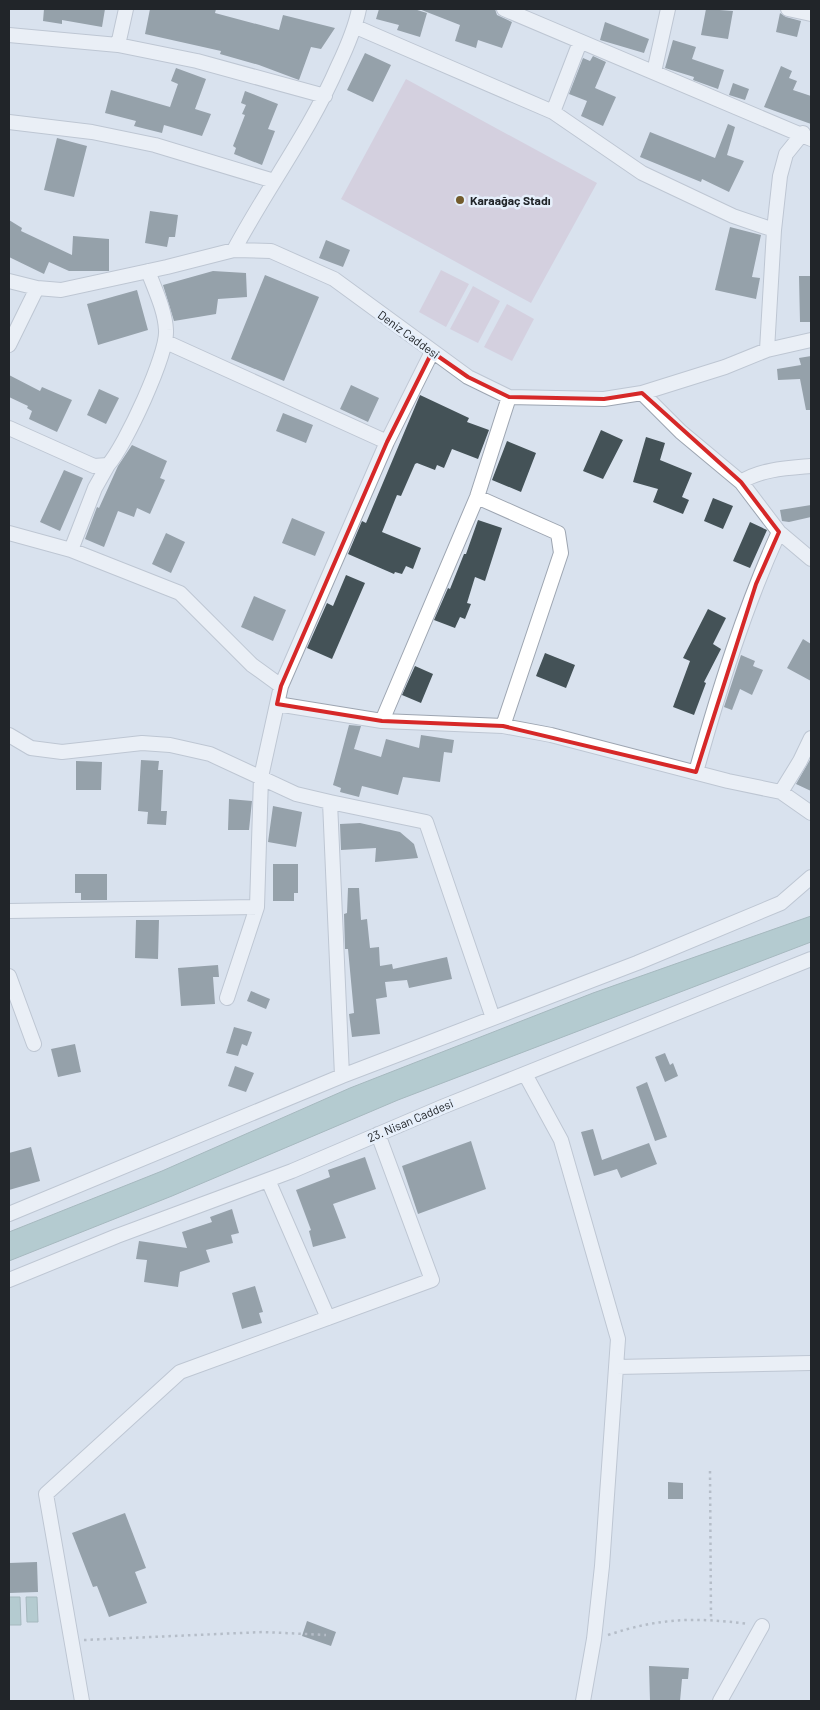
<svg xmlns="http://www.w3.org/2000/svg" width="820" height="1710" viewBox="0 0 820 1710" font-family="Barlow,sans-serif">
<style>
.pitch{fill:#cebbcd}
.water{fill:#87b0ab;stroke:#688684}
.building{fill:#445257}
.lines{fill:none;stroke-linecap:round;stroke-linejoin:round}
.minor-casing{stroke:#9da5b1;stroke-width:16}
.path{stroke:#8a9199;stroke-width:2.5;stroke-dasharray:2.5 4;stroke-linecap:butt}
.minor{stroke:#fff;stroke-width:14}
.marked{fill:none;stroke:#d62828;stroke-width:4;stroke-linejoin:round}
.poi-dot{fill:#735b2c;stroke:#e6effb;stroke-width:2}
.labels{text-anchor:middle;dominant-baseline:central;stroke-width:5;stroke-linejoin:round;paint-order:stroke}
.poi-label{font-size:12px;font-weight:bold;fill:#212529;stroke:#e6effb;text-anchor:start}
.street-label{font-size:12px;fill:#212529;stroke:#e6effb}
</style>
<rect width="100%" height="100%" fill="#d9e2ee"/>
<path class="pitch" d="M406 79 597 183 531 303 341 199Z
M441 270 469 284 446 327 419 312Z
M473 286 500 301 478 343 450 329Z
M507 304 534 319 512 361 484 347Z"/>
<path class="water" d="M811 916V942L398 1100 172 1196 9 1261V1232L162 1171 350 1088 593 993Z
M9 1597H20L21 1625H9Z
M26 1597H37L38 1622H27Z"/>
<path class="building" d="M44 9H105L102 27 62 20V24L43 21Z
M150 9H216L215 13 279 30 283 15 335 28 321 49 311 47 299 80 259 65 220 54 221 51 145 34Z
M379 9H414L427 13 420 37 397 30 399 25 376 19Z
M419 9H495L497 15 512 22 502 48 478 40 476 48 455 41 460 25Z
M706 9 733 11 728 39 701 35Z
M780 13 786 17 801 21 797 37 776 32Z
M605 22 649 39 644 53 600 40Z
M673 40 696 47 692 59 724 70 718 89 693 80 694 77 665 68Z
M365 53 391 65 373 102 347 90Z
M593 56 606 62 595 88 616 97 603 126 581 116 587 101 569 94 583 58 590 61Z
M781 66 792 71 789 78 797 81 793 90 811 96V124L764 107Z
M176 68 206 79 195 109 211 114 202 136 164 125 162 133 134 126 136 121 105 113 111 90 170 107 178 84 171 81Z
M733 83 749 89 745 100 729 95Z
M245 91 278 104 268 129 275 131 262 165 234 154 236 148 233 146 245 115 242 114 246 105 241 103Z
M728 124 735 127 727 155 744 161 729 192 702 179 701 182 640 157 650 132 715 158Z
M57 138 87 146 74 197 44 190Z
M150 211 178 215 175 237H169L167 247 145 243Z
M9 220 22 228 21 231 72 255 73 236 109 239V271H69L49 262 44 274 9 257Z
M730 227 761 235 752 277 760 278 756 299 715 290Z
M326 240 350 250 343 267 319 258Z
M213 271 246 273 247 297 218 299 216 314 174 321 163 285Z
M265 275 319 297 284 381 231 359Z
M799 276H811V322H800Z
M137 290 148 330 98 345 87 304Z
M811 356V410H806L800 379 778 380 777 369 801 365 799 358Z
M9 375 40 391 42 387 72 400 57 432 29 419 32 411 27 408 28 406 9 397Z
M351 385 379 398 368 422 340 409Z
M99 389 119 398 106 424 87 415Z
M420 395 469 418 467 422 489 430 478 459 452 449 444 468 437 465 435 470 417 463 415 464 401 496 397 495 382 532 421 548 413 569 406 566 402 574 395 572 394 574 348 554 362 521 366 523Z
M283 413 313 425 306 443 276 431Z
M601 430 623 440 603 479 583 471Z
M646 437 665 443 660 460 692 473 682 497 689 500 683 514 653 502 658 489 633 482Z
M507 441 536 453 521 492 492 480Z
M132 445 167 461 160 478 165 480 150 514 137 508 134 517 118 511 104 547 85 539 97 507 99 508 118 466Z
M64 470 83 478 60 531 40 522Z
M713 498 733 506 723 529 704 521Z
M811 505V517L789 522 782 521 780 510Z
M292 518 325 532 315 556 282 543Z
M478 520 502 528 485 581 475 577 467 603 471 604 465 619 460 617 455 628 434 620 448 588 450 589 464 554H466Z
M750 522 767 530 750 568 733 561Z
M166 533 185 542 171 573 152 564Z
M346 575 365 583 332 659 307 648 327 603 333 606Z
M254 596 286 610 273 641 241 627Z
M708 609 726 618 713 644 721 649 704 682 706 683 694 715 673 707 690 661 683 658Z
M803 639 811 644V681L787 668Z
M545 653 575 665 566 688 536 676Z
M741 655 755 661 753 666 763 670 752 695 740 689 732 710 724 707Z
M415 666 433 674 421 703 402 695Z
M349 725 361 726 354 749 381 757 386 739 419 748 421 735 454 740 452 753 444 752 440 782 403 777 398 795 362 786 359 797 340 792 341 788 333 785Z
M811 758V791L796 784Z
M141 760 159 761 158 770H163L161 811H167L166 825 147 824 148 812 138 811Z
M76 761 102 762 101 790H76Z
M229 799 252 801 249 830H228Z
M273 806 302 812 296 847 268 842Z
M360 823 400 832 414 844 418 858 375 862 376 848 341 850 340 824Z
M273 864H298V893H294V901H273Z
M75 874H107V900H81V893H75Z
M348 888H359L361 920 367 919 370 948 379 947 380 966 392 964 393 969 447 957 452 979 409 988 407 980 385 982 387 997 376 999 380 1034 352 1037 349 1014 354 1013 348 949H345L344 914 347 913Z
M136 920H159L158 959 135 958Z
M218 965 219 977H213L215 1004 181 1006 178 968Z
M251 991 270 999 266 1009 247 1001Z
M234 1027 252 1032 247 1046 242 1044 238 1056 226 1053Z
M75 1044 81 1072 58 1077 51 1049Z
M665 1053 670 1065 673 1063 678 1076 665 1082 655 1057Z
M235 1066 254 1073 246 1092 228 1086Z
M647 1082 667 1137 655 1141 636 1087Z
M593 1129 602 1160 649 1143 657 1164 621 1178 617 1169 594 1176 581 1132Z
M471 1141 486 1189 418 1214 402 1166Z
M31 1147 40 1181 9 1190V1153Z
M365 1157 376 1189 333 1204 346 1238 313 1247 309 1231 311 1230 296 1190 330 1177 328 1170Z
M232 1209 239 1233 231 1235 233 1243 206 1250 210 1262 180 1272 178 1287 144 1282 147 1260 136 1259 139 1241 187 1248 182 1232 212 1222 210 1217Z
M255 1286 263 1312 259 1313 262 1323 242 1329 232 1293Z
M668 1482 683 1483V1499H668Z
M125 1513 146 1568 135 1572 147 1603 109 1617 97 1586 93 1587 72 1533Z
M37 1562 38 1592 9 1593V1563Z
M307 1621 336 1632 331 1646 302 1636Z
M649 1666 689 1668 688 1679H682L680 1701H650Z"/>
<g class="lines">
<defs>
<path id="minor" d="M504 9 811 139
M788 9 811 14
M356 27 553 112 642 173 733 216 774 230
M9 35 118 45 197 61 325 96
M118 45 126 9
M654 72 668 9
M553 112 580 42
M9 122 92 132 155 145 274 181
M234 250C267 188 310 131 338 66 347 47 355 29 359 9
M9 281 37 288 61 290 167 267 234 250 271 251 334 279 468 377 509 397 604 399 642 393 725 367 767 350 811 340
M166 342 387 442
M9 345 37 288
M767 350 774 230 780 176 786 154 803 133
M642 393 681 432 741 482 779 532 811 559
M9 428 94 466 108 465C125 446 168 354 166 330 165 310 155 290 148 271
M741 482C761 469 788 468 811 466
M477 497 558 533 561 553 503 726
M9 533 71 550 180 593 252 665 281 686
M71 550 95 488 108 465
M277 704 382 721 503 726 551 735 728 781 781 792 811 813
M382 721 477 497 509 397
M9 735 31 748 62 752 142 743 170 745 210 754 296 794 330 802 342 1076
M696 772C719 690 744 609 779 532
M781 792 800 761 811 738
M330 802 426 822 493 1018
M9 911 257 907 261 777 281 686 387 442 432 352
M9 976 34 1044
M227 998 257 907
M525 1074 561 1140 618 1339 602 1566 594 1639 583 1701
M268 1180 328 1318
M9 1214 342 1076 637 963 781 903 811 877
M9 1280 117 1236 292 1171 442 1107 811 959
M616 1367 811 1363
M82 1701 46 1494 180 1372 432 1280 378 1134
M720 1701 762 1626"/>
</defs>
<use href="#minor" class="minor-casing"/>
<path class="path" d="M710 1471 711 1619
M608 1635C659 1618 695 1617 748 1624
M84 1640 263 1632 326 1635"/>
<use href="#minor" class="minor"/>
</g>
<path d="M0 0H820V1710H0ZM432 352 468 377 509 397 604 399 642 393 741 482 779 532 756 584 696 772 503 726 382 721 277 704 281 686 387 442Z" fill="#d9e2ee" fill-opacity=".55" fill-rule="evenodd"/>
<path class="marked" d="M432 352 468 377 509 397 604 399 642 393 741 482 779 532 756 584 696 772 503 726 382 721 277 704 281 686 387 442Z"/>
<circle class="poi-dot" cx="460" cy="200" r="5"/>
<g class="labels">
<g class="poi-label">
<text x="470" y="200">Karaağaç Stadı</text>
</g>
<g class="street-label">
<text transform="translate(409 334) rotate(36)">Deniz Caddesi</text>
<text transform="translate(410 1120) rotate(-23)">23. Nisan Caddesi</text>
</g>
</g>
<rect width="820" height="1710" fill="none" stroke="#212529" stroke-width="20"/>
</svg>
